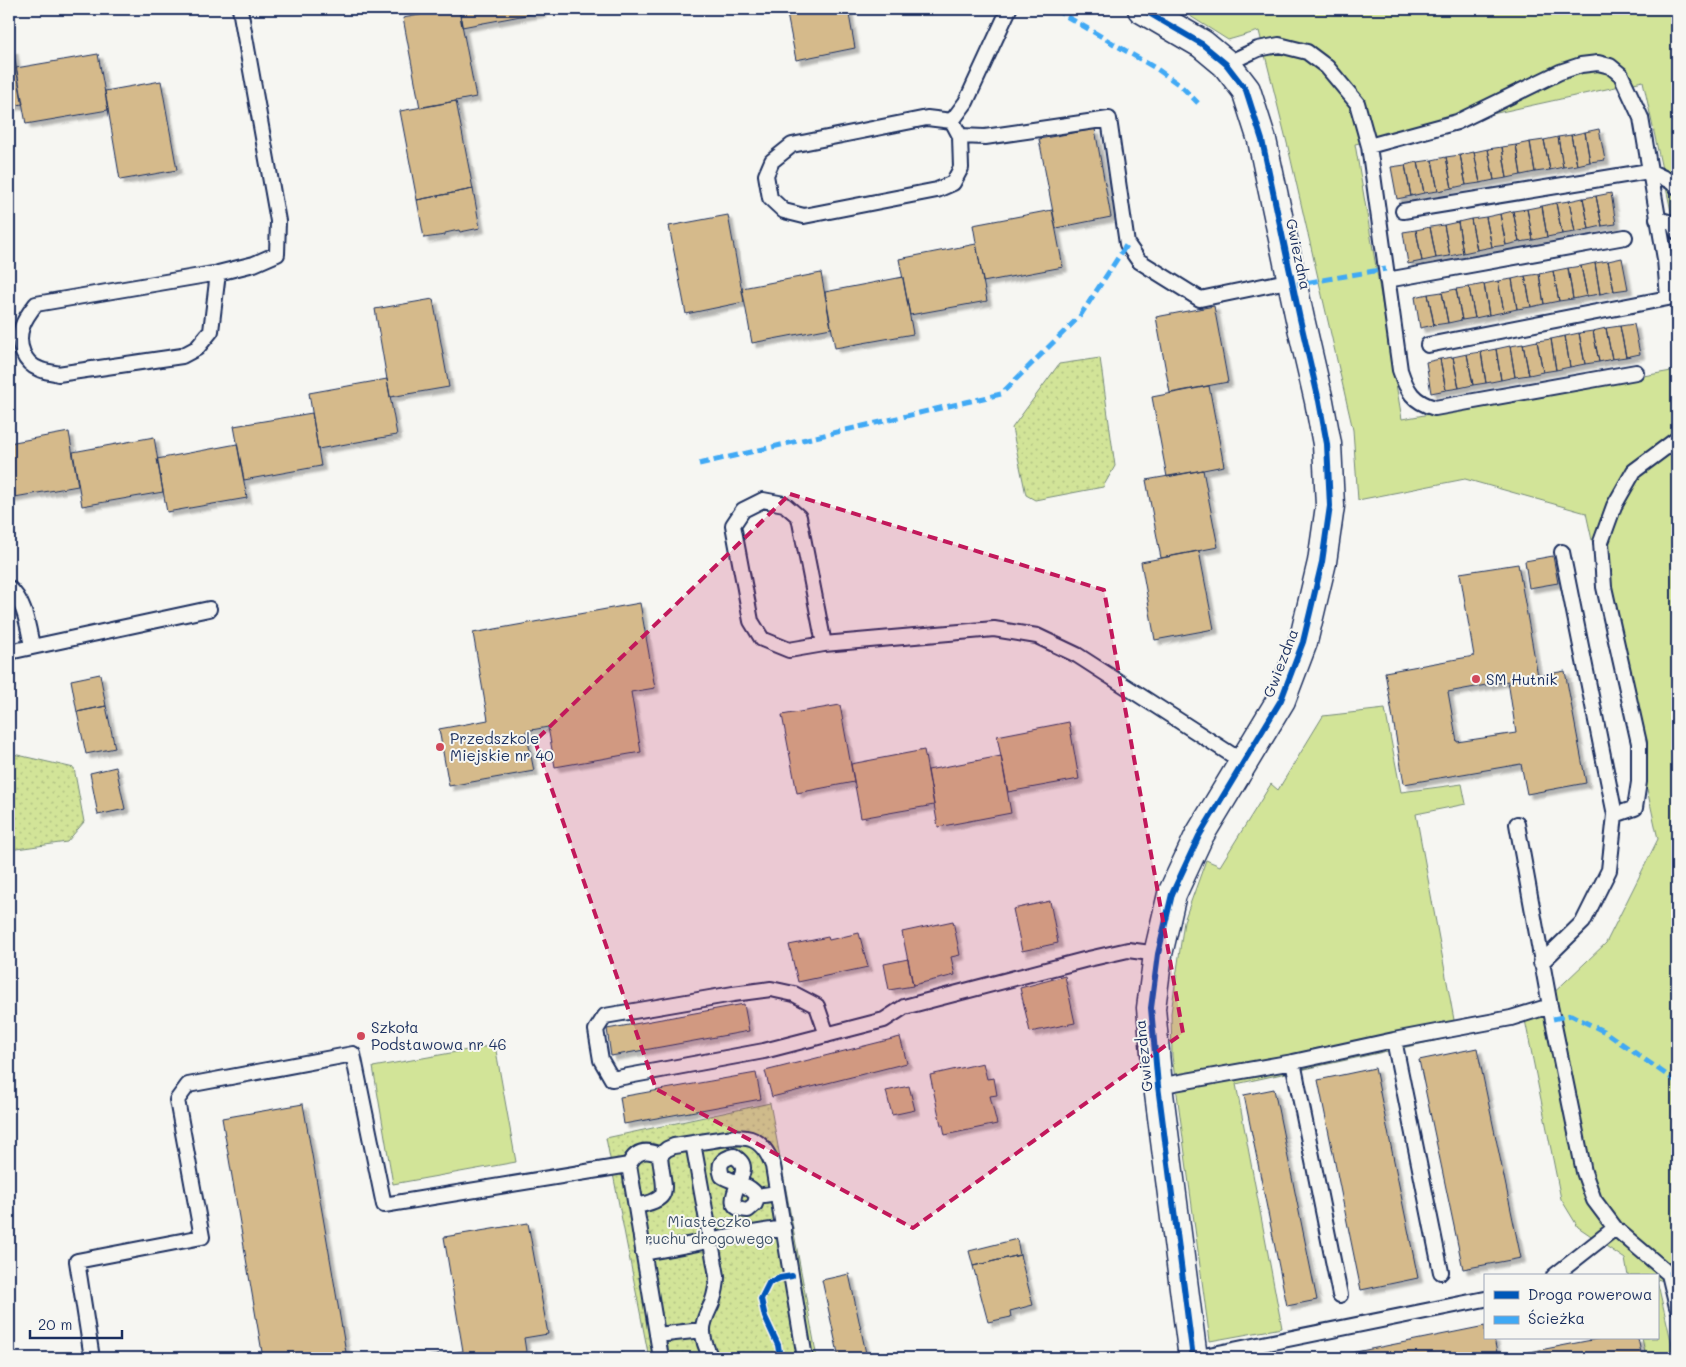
<svg xmlns="http://www.w3.org/2000/svg" width="1686" height="1367" viewBox="0 0 1686 1367" font-family="Mali,sans-serif">
<style>
.grass{fill:#d2e498;stroke:#768a7b}
.park{fill:url(#park-dots);stroke:#768a7b}
.building{fill:#d5ba8b;stroke:#1b2f5e;fill-rule:evenodd;filter:url(#shadow)}
.lines{fill:none;stroke-linecap:round;stroke-linejoin:round}
.service-casing{stroke:#1b2f5e;stroke-width:18}
.minor-casing{stroke:#1b2f5e;stroke-width:31}
.service{stroke:#f6f6f2;stroke-width:14}
.minor{stroke:#f6f6f2;stroke-width:28}
.quiet{stroke:#3fa9f5;stroke-width:5;stroke-dasharray:10 5;stroke-linecap:butt}
.cycleway-casing{stroke:#f6f6f2;stroke-width:9}
.cycleway{stroke:#0057b8;stroke-width:6}
.marked{fill:#c2185b;fill-opacity:0.2;stroke:#c2185b;stroke-width:4;stroke-dasharray:10 6;stroke-linejoin:round}
.poi-dot{fill:#d1495b;stroke:#f6f6f2;stroke-width:2}
.labels{text-anchor:middle;dominant-baseline:central;stroke-width:4;stroke-linejoin:round;paint-order:stroke}
.street-label{font-size:15px;fill:#1b2f5e;stroke:#f6f6f2}
.poi-label{font-size:15px;fill:#1b2f5e;stroke:#f6f6f2;text-anchor:start}
.park-label{font-size:15px;fill:#40536a;stroke:#f6f6f2}
</style>
<defs>
<pattern id="park-dots" width="8" height="8" patternUnits="userSpaceOnUse" patternTransform="scale(1.25)"><rect width="8" height="8" fill="#d2e498"/><path d="M2 2h.1M6 6h.1" fill="none" stroke="#b4c485" stroke-width="1.8" stroke-linecap="round"/></pattern>
<filter id="shadow"><feDropShadow dx="4.5" dy="4.5" stdDeviation="1" flood-color="#0004"/></filter>
</defs>
<rect width="100%" height="100%" fill="#f6f6f2"/>
<filter id="ink" filterUnits="userSpaceOnUse"><feTurbulence type="fractalNoise" baseFrequency=".02" numOctaves="2"/><feDisplacementMap in="SourceGraphic" scale="10" xChannelSelector="R" yChannelSelector="G"/><feConvolveMatrix kernelMatrix="1 2 1 2 8 2 1 2 1" color-interpolation-filters="sRGB"/></filter>
<g filter="url(#ink)">
<path class="grass" d="M1179 9H1677V239L1643 81 1355 144 1402 419 1677 370V1285L1657 1279V1276H1628L1625 1259 1578 1227 1561 1199 1525 1020 1606 943 1658 839 1586 513 1465 479 1358 500 1353 430 1288 147 1259 31 1228 40Z
M1385 709 1401 792 1462 784 1466 804 1416 814 1457 1036 1236 1084 1282 1328 1210 1341 1172 1056 1171 1013 1184 921 1206 860 1220 866 1271 784 1278 790 1323 716Z
M495 1045 516 1162 393 1184 373 1067Z
M1657 1280 1675 1358H1646L1642 1338H1657Z"/>
<path class="park" d="M1100 358 1115 466 1103 487 1035 500 1026 495 1012 428 1059 364Z
M9 753 74 768 84 822 67 842 9 850Z
M770 1103 817 1358H649L606 1138Z"/>
<path class="building" d="M451 9H459L476 97 420 108 403 18Z
M459 9H541L542 12 462 27Z
M786 9H848L855 48 796 60Z
M13 49 23 104 9 106V50Z
M98 54 108 110 26 124 16 68Z
M161 81 177 170 120 180 105 91Z
M456 101 473 189 417 200 400 111Z
M1095 129 1111 217 1056 228 1039 139Z
M1599 129 1605 160 1590 162 1585 132Z
M1585 132 1590 162 1577 165 1571 135Z
M1571 135 1577 165 1563 167 1558 137Z
M1558 137 1563 167 1550 170 1544 140Z
M1544 140 1550 170 1535 172 1530 142Z
M1530 142 1535 172 1521 175 1516 145Z
M1516 145 1521 175 1507 178 1502 147Z
M1502 147 1507 178 1494 180 1488 149Z
M1488 149 1494 180 1480 183 1474 152Z
M1474 152 1480 183 1466 185 1460 155Z
M1460 155 1466 185 1452 188 1446 157Z
M1446 157 1452 188 1438 191 1432 160Z
M1432 160 1438 191 1424 193 1418 162Z
M1418 162 1424 193 1411 196 1405 165Z
M1405 165 1411 196 1397 199 1391 167Z
M473 189 480 228 460 232 459 230 445 233V235L424 238 417 200Z
M1611 193 1616 224 1602 226 1596 196Z
M1596 196 1602 226 1589 229 1583 198Z
M1583 198 1589 229 1575 232 1569 201Z
M1569 201 1575 232 1562 234 1556 203Z
M1556 203 1562 234 1547 237 1542 206Z
M1542 206 1547 237 1533 240 1527 209Z
M1527 209 1533 240 1519 242 1513 211Z
M1052 210 1063 267 983 282 973 225Z
M1513 211 1519 242 1506 245 1500 214Z
M1500 214 1506 245 1492 247 1486 217Z
M728 215 744 302 686 314 669 226Z
M1486 217 1492 247 1477 250 1471 219Z
M1471 219 1477 250 1463 253 1458 222Z
M1458 222 1463 253 1450 256 1444 225Z
M1444 225 1450 256 1436 258 1430 227Z
M1430 227 1436 258 1422 261 1416 230Z
M1416 230 1422 261 1408 264 1403 232Z
M976 244 987 301 910 315 899 259Z
M1622 258 1628 289 1614 291 1608 261Z
M1608 261 1614 291 1600 294 1595 263Z
M1595 263 1600 294 1587 296 1581 266Z
M1581 266 1587 296 1573 299 1568 268Z
M1568 268 1573 299 1559 301 1553 271Z
M1553 271 1559 301 1544 304 1539 274Z
M821 273 831 328 752 343 742 288Z
M1539 274 1544 304 1531 307 1525 276Z
M1525 276 1531 307 1517 309 1512 279Z
M903 277 913 334 835 348 825 292Z
M1512 279 1517 309 1504 312 1498 281Z
M1498 281 1504 312 1489 315 1484 284Z
M1484 284 1489 315 1475 318 1469 287Z
M1469 287 1475 318 1462 320 1456 289Z
M1456 289 1462 320 1448 323 1442 292Z
M1442 292 1448 323 1434 325 1428 294Z
M1428 294 1434 325 1420 328 1415 297Z
M433 299 449 387 390 397 375 309Z
M1214 306 1228 382 1170 393 1156 317Z
M1634 324 1640 354 1626 357 1620 326Z
M1620 326 1626 357 1612 359 1606 328Z
M1606 328 1612 359 1599 362 1593 331Z
M1593 331 1599 362 1585 364 1579 333Z
M1579 333 1585 364 1570 367 1565 336Z
M1565 336 1570 367 1556 370 1551 339Z
M1551 339 1556 370 1543 372 1537 341Z
M1537 341 1543 372 1529 375 1523 344Z
M1523 344 1529 375 1515 377 1510 346Z
M1510 346 1515 377 1501 380 1496 349Z
M1496 349 1501 380 1486 383 1481 352Z
M1481 352 1486 383 1473 385 1467 354Z
M1467 354 1473 385 1459 388 1453 357Z
M1453 357 1459 388 1446 390 1440 359Z
M1440 359 1446 390 1431 393 1426 362Z
M387 379 397 435 318 449 309 393Z
M1209 386 1224 466 1167 477 1152 397Z
M312 413 321 466 244 480 234 426Z
M69 432 78 486 9 498V443Z
M154 437 163 492 82 506 73 452Z
M237 444 247 498 167 512 157 459Z
M1203 470 1218 547 1161 558 1146 480Z
M1199 551 1214 629 1155 640 1141 562Z
M1553 556 1558 583 1529 588 1525 561Z
M1518 564 1538 676 1565 671 1586 783 1527 794 1521 764 1404 784 1385 672 1474 656 1460 573ZM1508 681 1516 733 1457 742 1448 692Z
M640 603 655 688 631 692 641 752 555 767 548 727 526 731 534 771 449 786 439 729 488 720 473 633Z
M100 674 106 706 77 712 71 680Z
M840 705 854 782 797 793 782 715Z
M106 706 115 748 86 754 77 712Z
M1069 722 1079 779 1008 792 997 736Z
M924 750 934 805 861 818 851 764Z
M1001 756 1011 813 938 827 928 770Z
M116 767 125 809 98 815 90 773Z
M1050 901 1058 943 1022 951 1013 909Z
M953 921 960 955 951 957 955 975 913 985 902 932Z
M859 933 868 967 798 982 789 945 828 937 829 940Z
M908 959 913 986 889 990 884 964Z
M1065 976 1075 1023 1030 1032 1020 988Z
M744 1004 749 1031 611 1056 607 1029Z
M900 1037 907 1063 772 1097 765 1071Z
M1477 1048 1521 1258 1463 1269 1419 1060Z
M983 1063 987 1079 994 1078 997 1095 990 1096 997 1124 945 1135 943 1125H941L930 1075Z
M1375 1068 1418 1278 1361 1290 1318 1080Z
M756 1073 761 1099 624 1124 620 1097Z
M909 1086 915 1110 892 1115 886 1091Z
M1274 1089 1317 1300 1287 1306 1244 1095Z
M303 1104 323 1217 347 1358H263L222 1118Z
M528 1223 548 1334 524 1338 527 1358H419L463 1351 444 1237Z
M1017 1239 1020 1255 973 1266 969 1251Z
M1020 1255 1033 1305 1010 1311 1011 1317 988 1322 973 1266Z
M849 1274 867 1358H839L822 1280Z
M1485 1326V1338H1494L1498 1358H1326Z
M1602 1338H1638L1642 1358H1499Z
M623 1353 624 1358H592Z"/>
<g class="lines">
<defs>
<path id="service" d="M1226 64 1258 49 1279 45 1307 52 1327 67 1357 103 1369 146 1400 370C1407 391 1413 402 1435 408L1636 372
M927 118 952 121 960 136 961 168 953 183 937 190 804 216 784 211 770 198 766 175 772 161 792 145Z
M952 121 966 102 1009 9
M960 136 985 137 1109 119 1127 244 1139 261 1200 299 1292 280
M1369 146 1457 122 1560 72 1581 65 1598 63 1610 66 1621 75 1641 118 1665 259 1668 298 1428 345
M1403 211 1649 171 1670 181 1677 187
M1657 219 1673 223 1677 232
M218 273 211 331 197 348 182 356 58 374C52 372 45 372 39 369 31 366 26 360 23 353 15 334 24 319 36 304L218 273 254 264 277 254 278 221 240 9
M1387 280 1625 237
M9 588C25 601 28 627 32 646
M824 644 799 517 784 504 763 500 743 510 733 525 751 621 762 639 789 650 824 644 994 629 1037 636 1077 655 1243 762
M9 652 209 609
M1615 815 1635 808 1639 782V743L1604 587 1601 542 1614 506 1634 471 1677 439
M1517 824 1550 1006 1584 1172 1594 1200 1615 1228 1669 1274 1677 1307
M1541 963 1583 922 1609 870 1615 815 1562 552
M827 1035 817 1006 794 994 771 989 733 994 605 1016 596 1030 601 1060 612 1079 764 1051 884 1020 904 1007 1084 960 1128 950 1158 954
M1394 1040 1441 1272
M1293 1062 1340 1295
M1158 1086 1293 1062 1394 1040 1511 1018 1550 1006
M693 1143 717 1276C717 1285 715 1294 712 1303 708 1312 702 1322 703 1332 703 1341 707 1350 711 1358
M660 1155C646 1149 636 1150 629 1165L661 1358
M757 1196C750 1184 734 1183 722 1176 718 1164 721 1159 734 1156 738 1159 743 1162 743 1168 744 1181 718 1208 748 1210L755 1204 757 1196 777 1193
M636 1206C676 1199 662 1188 660 1155L667 1149 674 1146C687 1144 700 1142 713 1140 744 1135 761 1133 773 1166L805 1358
M643 1253C690 1245 736 1235 784 1228
M1554 1276 1615 1228
M657 1335 702 1330
M92 1358 77 1261 202 1237 177 1100 188 1085 353 1054 384 1205 629 1165
M1194 1358 1485 1299"/>
<path id="minor" d="M1142 9 1202 44 1226 64 1246 90 1262 140 1300 319 1319 401 1327 444 1330 506 1322 562 1303 642 1281 700 1199 836 1172 894 1158 954 1151 1008 1158 1086 1193 1358"/>
</defs>
<use href="#service" class="service-casing"/>
<use href="#minor" class="minor-casing"/>
<use href="#service" class="service"/>
<use href="#minor" class="minor"/>
<path class="quiet" d="M1054 9 1157 69 1181 86 1198 103
M1293 285 1386 269
M699 464 1001 394 1080 316 1127 244
M1553 1019 1571 1015 1605 1032 1677 1082
M1669 1274 1677 1273"/>
<defs>
<path id="cycleway" d="M1142 9 1202 44 1226 64 1246 90 1262 140 1300 319 1319 401 1327 444 1330 506 1322 562 1303 642 1281 700 1199 836 1172 894 1158 954 1151 1008 1158 1086 1193 1358
M780 1358 778 1345 765 1317 761 1299 769 1283 780 1278 792 1276"/>
</defs>
<use href="#cycleway" class="cycleway-casing"/>
<use href="#cycleway" class="cycleway"/>
</g>
</g>
<path class="marked" d="M790 494 1104 590 1183 1033 913 1228 656 1089 535 741Z"/>
<g class="poi-dot">
<circle cx="1476" cy="679" r="5"/>
<circle cx="440" cy="747" r="5"/>
<circle cx="361" cy="1036" r="5"/>
</g>
<g class="labels">
<g class="street-label">
<text transform="translate(1299 254) rotate(78)">Gwiezdna</text>
<text transform="translate(1280 663) rotate(-69)">Gwiezdna</text>
<text transform="translate(1143 1056) rotate(-96)">Gwiezdna</text>
</g>
<g class="poi-label">
<text x="1486" y="679">SM Hutnik</text>
<text x="450" y="738">Przedszkole<tspan x="450" dy="17">Miejskie nr 40</tspan></text>
<text x="371" y="1027">Szkoła<tspan x="371" dy="17">Podstawowa nr 46</tspan></text>
</g>
<g class="park-label">
<text x="709" y="1221">Miasteczko<tspan x="709" dy="17">ruchu drogowego</tspan></text>
</g>
</g>
<rect width="1686" height="1367" fill="none" stroke="#f6f6f2" stroke-width="30"/>
<rect x="15" y="15" width="1656" height="1337" fill="none" stroke="#1b2f5e" stroke-width="2" filter="url(#ink)"/>
<rect x="1484" y="1274" width="175" height="65" fill="#f6f6f2" stroke="#9ea6b7"/>
<rect x="1494" y="1291" width="25" height="8" fill="#0057b8" stroke="#9ea6b7"/>
<text x="1528" y="1300" font-size="15" fill="#1b2f5e">Droga rowerowa</text>
<rect x="1494" y="1316" width="25" height="8" fill="#3fa9f5" stroke="#9ea6b7"/>
<text x="1528" y="1324" font-size="15" fill="#1b2f5e">Ścieżka</text>
<path d="M30 1330v8h92v-8" fill="none" stroke="#1b2f5e" stroke-width="2.5"/>
<text x="38" y="1330" font-size="15" fill="#1b2f5e" stroke="#f6f6f2" stroke-width="4" paint-order="stroke">20 m</text>
</svg>
